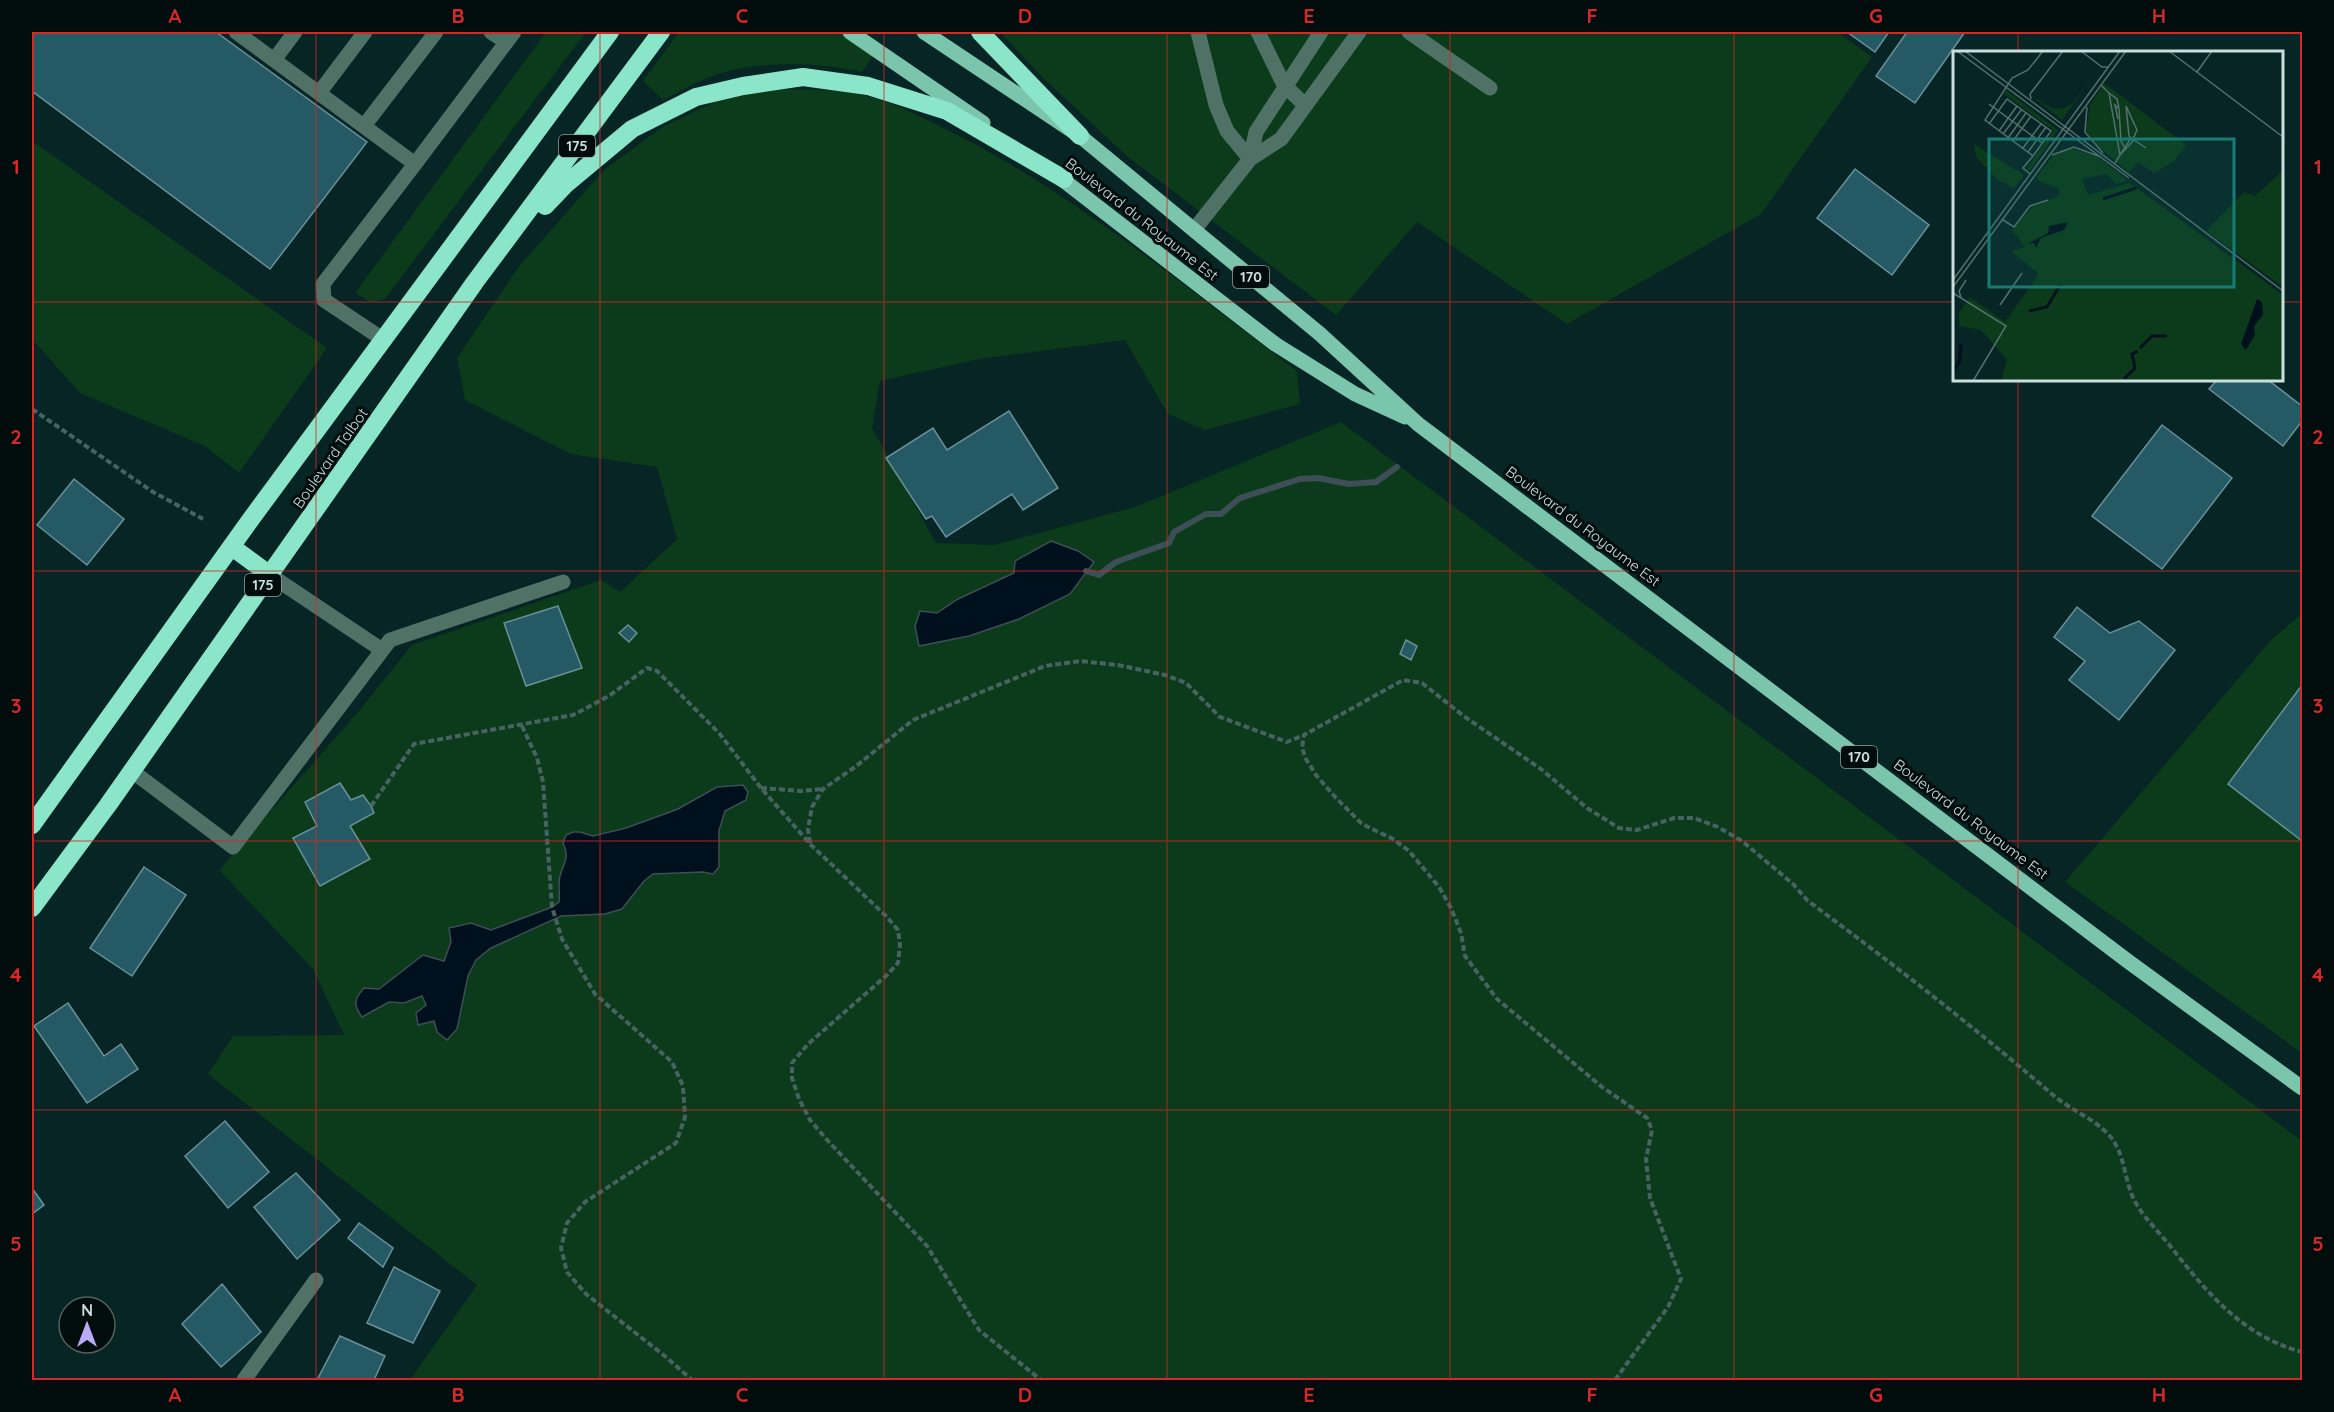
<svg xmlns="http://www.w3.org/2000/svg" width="2334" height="1412" viewBox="0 0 2334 1412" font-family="Quicksand,sans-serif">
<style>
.green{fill:#0b3b1b;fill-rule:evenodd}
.water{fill:#00101c;stroke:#3d4e56;stroke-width:1.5}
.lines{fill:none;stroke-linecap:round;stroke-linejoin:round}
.stream{stroke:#3d4e56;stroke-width:6}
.building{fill:#255a65;stroke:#699199;stroke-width:1.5}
.path{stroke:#476361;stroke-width:4;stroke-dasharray:6 3;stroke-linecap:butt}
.minor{stroke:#4f7166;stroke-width:15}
.major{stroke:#7bc5ad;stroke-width:15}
.highway{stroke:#8be6c9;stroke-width:18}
.grid{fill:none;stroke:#d62828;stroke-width:1.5;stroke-opacity:0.55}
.labels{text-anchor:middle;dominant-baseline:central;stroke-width:6;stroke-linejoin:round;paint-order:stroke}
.shield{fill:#010c0c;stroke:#8ea09f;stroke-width:1.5}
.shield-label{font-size:14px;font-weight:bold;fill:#cbe0de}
.street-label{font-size:15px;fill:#cbe0de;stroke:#010c0c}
.inset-river{fill:none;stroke:#00101c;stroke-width:3}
.inset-road{fill:none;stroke:#55706e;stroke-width:1.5}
.view{fill:#187b74;fill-opacity:0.15;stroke:#187b74;stroke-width:3}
.inset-edge{fill:none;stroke:#cbe0de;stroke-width:3}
.neatline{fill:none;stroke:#d62828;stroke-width:2}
.grid-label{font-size:20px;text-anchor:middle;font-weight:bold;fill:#d62828}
</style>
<rect width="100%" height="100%" fill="#062524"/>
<path class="green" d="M546 32H586L385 299 370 302 355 293Z
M679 32H842L874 55 862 72C815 61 749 60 705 79 690 85 677 93 663 100L643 81Z
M1000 32H1837L1872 57 1761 214 1567 324 1417 222 1336 315 1128 157 1042 77Z
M769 89C805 90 843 88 878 99 909 109 939 126 969 141 1087 204 1190 291 1297 371L1300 404 1205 430 1168 414 1125 340 979 359 880 381 872 428 936 543 995 545 1135 507 1341 422 2302 1141V1380H410L477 1285 208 1074 233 1036 344 1035 313 969 219 870 358 712 412 645 601 580 620 592 677 539 657 467 571 454 465 400 457 358 520 265 605 169 664 126 717 101ZM1051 542 1078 551 1086 571 1070 594 937 613 958 599 1014 573 1015 561Z
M32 141 327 348 239 473 205 446 80 393 32 339Z
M2302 614V1053L2065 882 2272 639Z"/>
<path class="water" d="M1051 541 1078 551 1094 562 1070 594 1019 619 969 636 919 646 915 626 920 611 937 613 958 599 1014 573 1015 561Z
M743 785 748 792 746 800 725 811 719 830V867L713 874 703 872 653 874 644 881 622 909 605 914 561 916 491 948 476 960 468 976 457 1029 447 1040 437 1032 434 1021 418 1025 416 1013 426 1005 422 996 404 1003 389 1002 362 1017C353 1005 354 999 364 988L379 989 423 955 444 961 451 942 449 928 471 923 491 930 552 907 559 902C560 894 558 883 560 876 564 861 570 859 563 843L566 835 573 832H580L593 836 626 828 678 809 717 787Z"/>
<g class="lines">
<path class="stream" d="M1086 571 1099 575 1116 562 1169 543 1174 532 1206 514H1221L1240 498 1300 479 1318 478 1349 484 1376 482 1397 467"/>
</g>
<path class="building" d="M32 32H216L367 142 270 269 32 91Z
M1847 32H1889L1875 52Z
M1907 32H1965L1915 103 1876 76Z
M1855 169 1929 225 1892 275 1817 218Z
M2217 380H2268L2302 406V421L2283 446 2209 389Z
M1009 411 1058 488 1023 510 1012 494 946 537 932 516 926 519 886 458 933 428 947 450Z
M2162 425 2232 478 2162 569 2092 516Z
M74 479 124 519 87 565 37 525Z
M558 606 582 668 526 686 504 623Z
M2077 607 2110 633 2139 621 2175 650 2119 720 2069 680 2085 661 2054 637Z
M628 625 637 633 629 642 619 633Z
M1406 640 1417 646 1411 660 1400 654Z
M2302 685V841L2228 784Z
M340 783 351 800 363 795 371 806 374 813 350 826 370 859 320 886 293 838 317 826 305 802Z
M144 867 186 895 132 976 90 948Z
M68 1003 104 1056 121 1044 138 1069 87 1103 34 1026Z
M225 1121 269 1172 228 1208 185 1156Z
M296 1173 340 1220 297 1259 254 1207Z
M32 1188 44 1205 32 1214Z
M359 1223 393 1248 383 1267 348 1238Z
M394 1267 440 1291 413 1343 367 1323Z
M222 1284 261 1332 221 1367 182 1324Z
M340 1336 385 1356 374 1380H317Z"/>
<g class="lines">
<path class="path" d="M32 409 153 492 203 519
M522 726 537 758 543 782 552 907 562 939 595 994 672 1062 683 1086 685 1117 676 1143 585 1202 567 1223 561 1248 567 1272 586 1294 666 1357 692 1380
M761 788 801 791 822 789
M371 806 414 744 573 715 609 696 647 668 657 671 719 733 761 788 810 844 886 916 898 930 900 945 898 963 886 976 808 1044 792 1063V1078L799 1099 810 1120 828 1141 927 1246 979 1330 1041 1380
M810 843 808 829 812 807 823 789 855 767 913 720 1045 666 1080 661 1118 665 1165 675 1186 683 1220 717 1287 742 1304 735
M1615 1380 1668 1307 1681 1279 1650 1198 1646 1159 1652 1130 1647 1118 1602 1087 1497 999 1465 956 1461 933 1451 908 1439 887 1409 851 1393 839 1362 824 1336 798 1316 775 1306 759 1302 748 1304 735 1403 680 1422 683 1465 717 1541 769 1587 808 1619 828 1637 830 1674 818H1694L1718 827 1742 841 1793 884 1808 901C1892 963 1974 1027 2053 1095 2072 1111 2090 1116 2108 1134 2127 1154 2123 1183 2137 1205 2146 1220 2160 1233 2171 1247 2208 1294 2243 1336 2302 1352"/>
<path class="minor" d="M236 32 415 164 323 284 324 300 384 340
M491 32 506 42
M1258 32 1284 85 1305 105
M1321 32 1256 132 1250 159 1281 139 1359 32
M1409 32 1490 88
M274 60 295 32
M319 93 365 32
M364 126 436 32
M415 164 514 32
M1194 230 1250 159 1227 131 1216 105 1198 32
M270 575 382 650
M132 771 233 847 390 640 563 582
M244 1380 316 1280"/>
<path class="major" d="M850 32 983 123
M924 32 1080 136 1320 334 1418 424 2129 962 2302 1088
M1054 173 1275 344 1355 394 1405 417"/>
<path class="highway" d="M980 32 1080 136
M545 206 566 184 632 129 696 97 743 86 803 77 868 86 947 111 1064 179
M232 547 270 575
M32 825 251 519 610 32
M32 908 108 805 475 282 661 32"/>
</g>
<path class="grid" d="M316 32V1380M600 32V1380M884 32V1380M1167 32V1380M1450 32V1380M1734 32V1380M2018 32V52M32 302H1954M2282 302H2302M2018 380V1380M32 571H2302M32 841H2302M32 1110H2302"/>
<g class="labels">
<g class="shield">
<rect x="559" y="135" width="36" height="22" rx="4.5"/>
<rect x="1233" y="266" width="36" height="22" rx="4.5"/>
<rect x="245" y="574" width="36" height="22" rx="4.5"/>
<rect x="1841" y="746" width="36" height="22" rx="4.5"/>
</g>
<g class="shield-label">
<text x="577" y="146">175</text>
<text x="1251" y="277">170</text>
<text x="263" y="585">175</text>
<text x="1859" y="757">170</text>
</g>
<g class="street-label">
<text transform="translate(1142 219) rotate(38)">Boulevard du Royaume Est</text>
<text transform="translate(330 458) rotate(-55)">Boulevard Talbot</text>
<text transform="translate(1583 526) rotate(37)">Boulevard du Royaume Est</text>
<text transform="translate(1971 819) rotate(37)">Boulevard du Royaume Est</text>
</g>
</g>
<g transform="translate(1953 51)">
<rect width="330" height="330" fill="#062524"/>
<path d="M140 26 109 69 78 44 99 57 108 58 119 53ZM151 32 233 94 221 110 201 122 185 111 176 121 146 96 133 80 137 54ZM53 39 105 79 77 119 74 118 100 79 51 43ZM21 93 71 124 61 137 45 129 23 106ZM117 97 143 105 172 127 173 130 163 133 154 123 129 128 135 144 177 132 330 244V330H48L54 309 28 279 6 275V262L17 246 52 271 86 223 58 200 72 196 59 179 80 155 107 144 105 137 85 130 84 125 100 105ZM330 119 329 160 330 236 253 180 291 141 302 145Z" fill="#0b3b1b"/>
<path d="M115 171 111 179 88 187 83 197 81 192 74 193 95 182 96 175ZM304 248 309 251 310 264 301 275 302 284 293 299 288 293Z" fill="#00101c"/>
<path class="inset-river" d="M150 148 183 137M76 260 94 256 107 234M187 297 199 285H214M0 321 7 309 8 293M171 328 182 317 179 303 185 300"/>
<path class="inset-road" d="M4 0 176 127M12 0 330 240M128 0 149 16H155M216 0 330 86M244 21 259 0M148 34 156 42 167 104 162 112M156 42 164 48 166 57M78 48 77 43 110 0M36 53 89 92M134 56 132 81 150 102M165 68 162 54 166 58 168 90 173 99M36 73 54 48 98 80 80 105M46 80 64 55M50 83 69 58M55 87 73 62M178 87 167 104 181 89M180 88 184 79 173 55 176 85 178 87 193 97M60 90 78 65M70 97 88 73M75 101 93 76M99 104 121 96 148 106M77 123 70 117 80 105 32 69 59 27 75 19 90 0M50 169 61 176 77 155 95 149M0 229 167 0M0 236 173 0M0 242 53 275 20 330M8 247 6 240 13 229M47 254 69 222"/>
<path class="view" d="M36 88H281V236H36Z"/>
<rect width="330" height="330" class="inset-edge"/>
</g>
<rect width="2334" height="1412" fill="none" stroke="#010c0c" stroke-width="66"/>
<g transform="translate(87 1325)"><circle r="28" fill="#010c0c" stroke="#526160" stroke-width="1.5"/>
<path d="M0-4.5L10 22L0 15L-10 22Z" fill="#bbaaf6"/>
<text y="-9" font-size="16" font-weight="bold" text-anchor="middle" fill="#cbe0de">N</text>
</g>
<rect x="33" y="33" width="2268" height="1346" class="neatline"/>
<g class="grid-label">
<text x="175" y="23">A</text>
<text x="458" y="23">B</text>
<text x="742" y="23">C</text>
<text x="1025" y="23">D</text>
<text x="1309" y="23">E</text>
<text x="1592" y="23">F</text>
<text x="1876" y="23">G</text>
<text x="2159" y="23">H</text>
<text x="16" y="174">1</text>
<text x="2318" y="174">1</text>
<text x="16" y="444">2</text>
<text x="2318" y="444">2</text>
<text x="16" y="713">3</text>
<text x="2318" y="713">3</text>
<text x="16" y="982">4</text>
<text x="2318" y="982">4</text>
<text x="16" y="1251">5</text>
<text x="2318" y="1251">5</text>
<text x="175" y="1402">A</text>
<text x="458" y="1402">B</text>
<text x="742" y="1402">C</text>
<text x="1025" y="1402">D</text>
<text x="1309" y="1402">E</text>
<text x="1592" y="1402">F</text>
<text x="1876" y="1402">G</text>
<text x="2159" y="1402">H</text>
</g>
</svg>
